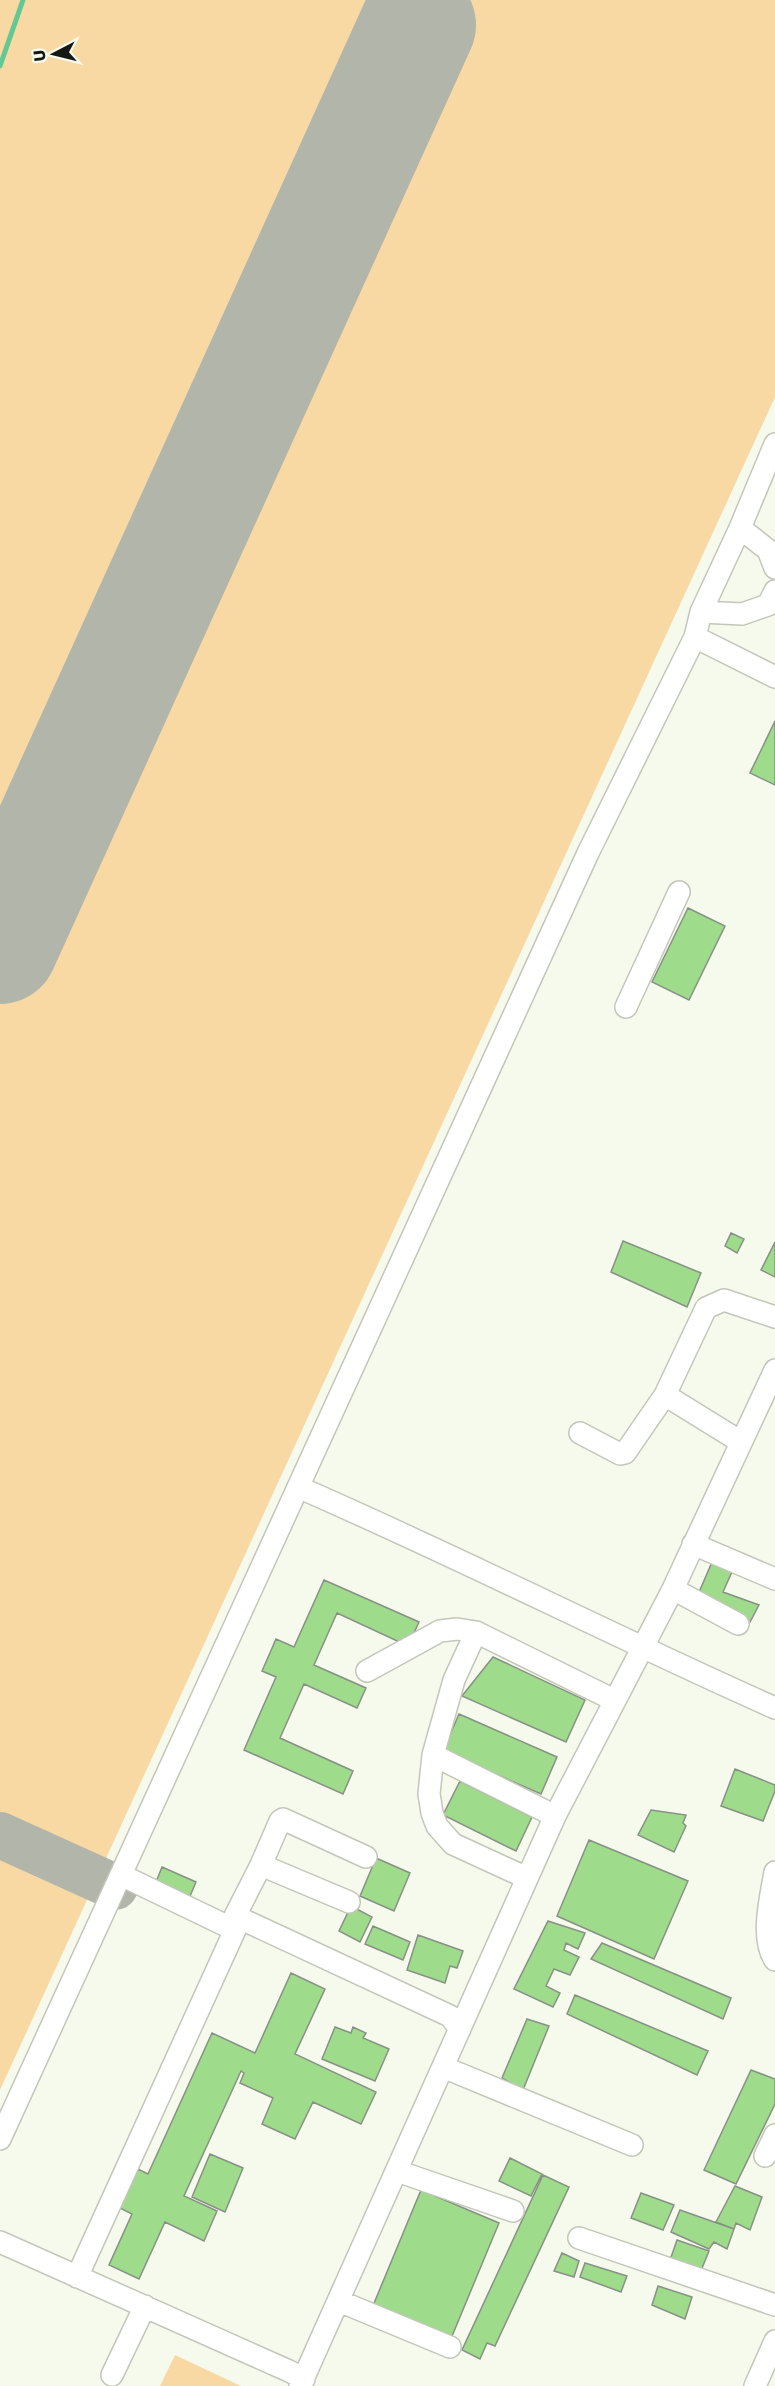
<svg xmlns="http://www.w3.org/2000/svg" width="775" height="2386" viewBox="0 0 775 2386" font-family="Rubik,sans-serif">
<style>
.green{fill:#f8d9a4}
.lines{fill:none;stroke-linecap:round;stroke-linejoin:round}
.stream{stroke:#63c891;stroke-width:5}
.taxiway{stroke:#b2b5aa;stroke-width:46}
.runway{stroke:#b2b5aa;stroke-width:116}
.building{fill:#9edb8b;stroke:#889186;stroke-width:1.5}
.minor-casing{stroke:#c3c6b9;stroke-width:24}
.minor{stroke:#fff;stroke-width:21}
</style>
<rect width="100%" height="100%" fill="#f6faec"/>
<path class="green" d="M0 0H775V397L0 2090Z
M175 2355 241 2386H160Z"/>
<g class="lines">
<path class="stream" d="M0 66 23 0"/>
<path class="taxiway" d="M0 1835 115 1887"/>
<path class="runway" d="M0 946 418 25"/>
</g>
<path class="building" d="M775 721V785L750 773Z
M688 908 725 926 689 1000 652 982Z
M731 1233 744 1239 737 1253 725 1246Z
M623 1241 701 1273 687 1307 611 1272Z
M775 1242V1277L761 1270Z
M715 1555 735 1565 723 1592 759 1605 750 1622 697 1597Z
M324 1580 419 1622 408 1646 337 1613 314 1665 366 1688 357 1708 304 1684 280 1738 353 1771 343 1794 244 1750 276 1677 262 1671 276 1639 294 1647Z
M493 1657 585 1700 566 1742 462 1696Z
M459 1714 557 1757 541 1794 443 1751Z
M735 1769 775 1785V1791L763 1821 721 1806Z
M460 1781 532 1817 516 1851 443 1815Z
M651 1810 686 1815 683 1823 686 1826 674 1852 638 1835Z
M589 1840 688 1881 654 1959 557 1916Z
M376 1858 410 1873 394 1911 360 1896Z
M162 1867 196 1882 188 1901 154 1887Z
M351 1906 372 1917 360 1942 339 1931Z
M548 1921 585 1933 578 1949 566 1943 564 1950 579 1957 570 1975 554 1969 546 1986 560 1993 553 2007 514 1989Z
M373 1926 410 1942 403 1960 365 1944Z
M418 1935 463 1951 457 1968 450 1966 445 1983 407 1970Z
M602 1943 731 1998 723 2019 591 1959Z
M291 1973 325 1989 295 2054 376 2092 361 2124 313 2102 295 2139 262 2124 273 2098 240 2083 244 2073 241 2071 184 2196 217 2211 204 2241 165 2222 139 2279 109 2265 132 2214 120 2208 138 2169 148 2174 212 2033 255 2053Z
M575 1995 708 2051 697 2075 567 2014Z
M527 2019 549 2026 523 2090 502 2078Z
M335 2027 351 2033 353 2027 366 2033 363 2038 389 2049 375 2081 322 2059Z
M751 2070 775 2079V2104L736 2184 704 2170Z
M210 2154 243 2168 225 2212 192 2197Z
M510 2158 542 2174 531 2196 499 2181Z
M543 2175 569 2187 495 2346 487 2343 480 2359 462 2350Z
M735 2186 762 2197 750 2230 736 2223 734 2229 716 2222Z
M421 2190 499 2223 450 2341 372 2308Z
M641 2193 674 2205 663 2230 631 2218Z
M680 2210 734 2229 727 2249 714 2242 709 2249 671 2232Z
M677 2240 709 2251 700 2273 669 2263Z
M562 2253 579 2261 574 2277 554 2271Z
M585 2263 627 2276 621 2292 580 2277Z
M658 2286 692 2297 685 2319 652 2305Z"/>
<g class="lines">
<defs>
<path id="minor" d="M740 528 768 550 775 568
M701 612 742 614 768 605 775 591
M695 637 775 677
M626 1007 679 892
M665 1395 706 1308 724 1300 775 1317
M580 1433 620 1454 625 1453 665 1395 741 1442
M298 1487C459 1557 615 1637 775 1708
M693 1544 775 1579
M673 1589 738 1624
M476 1632 454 1680 433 1755 429 1794 432 1813 437 1826 453 1844 527 1878
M367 1671 440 1631 457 1629 476 1632 614 1700
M433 1755 555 1816
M261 1865 349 1902
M775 1872C771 1896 760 1938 775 1960
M235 1916 261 1865 280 1821 283 1819 366 1857
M230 1927 235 1916 450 2016 460 2029
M443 2067 632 2145
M0 2139 588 853 695 637 701 612 740 528 775 444
M765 2156 775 2135
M397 2171 513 2211
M579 2238 775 2305
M0 2242 289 2371 304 2379
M77 2277 235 1930 121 1875
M339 2301 450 2347
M112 2375 145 2306
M300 2386 555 1816 673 1589 775 1370
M755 2386 775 2341"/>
</defs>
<use href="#minor" class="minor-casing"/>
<use href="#minor" class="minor"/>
</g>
<g transform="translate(54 54) rotate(263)" stroke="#f6faec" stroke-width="4.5" paint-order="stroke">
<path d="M0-4.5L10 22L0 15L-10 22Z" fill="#171814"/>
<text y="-9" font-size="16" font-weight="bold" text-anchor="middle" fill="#171814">U</text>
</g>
</svg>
